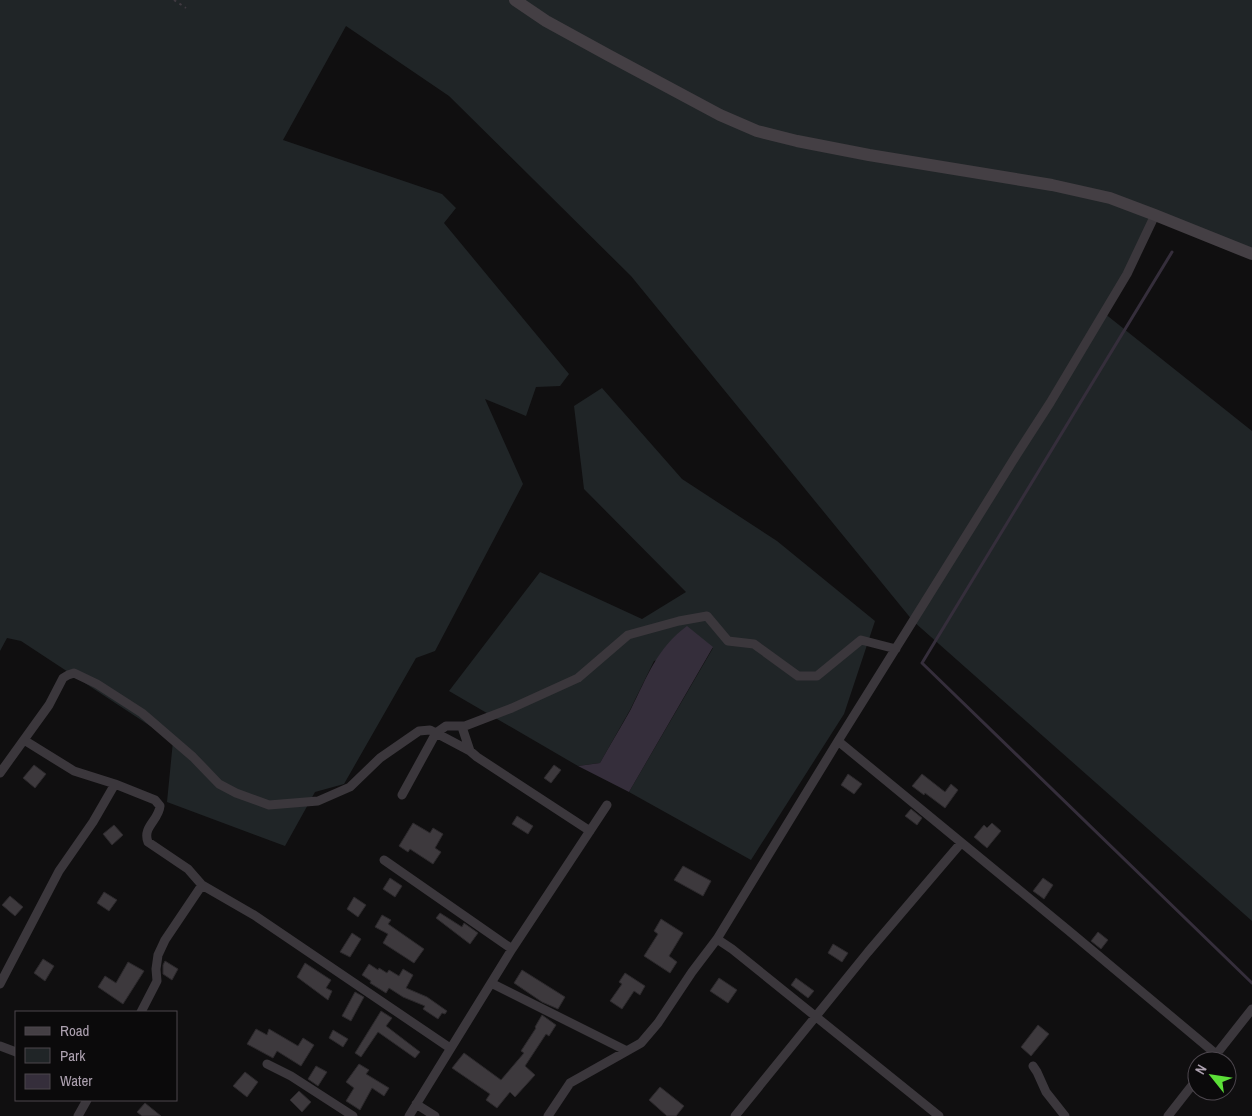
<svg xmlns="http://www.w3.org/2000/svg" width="1252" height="1116" viewBox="0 0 1252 1116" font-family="'Archivo Narrow',sans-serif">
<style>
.green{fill:#202527}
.water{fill:#352e3b}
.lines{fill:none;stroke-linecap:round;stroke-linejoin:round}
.stream{stroke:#352e3b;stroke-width:3}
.building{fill:#3d393d;stroke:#2c292c}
.path{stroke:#403a41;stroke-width:2;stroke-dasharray:2.5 4;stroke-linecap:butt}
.street{stroke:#3b373c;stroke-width:9}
.secondary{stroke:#443f44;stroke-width:12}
</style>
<rect width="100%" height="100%" fill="#100f10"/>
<path class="green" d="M0 0H1252V254L1155 215 1104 313 1252 431V921L913 621 631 276 449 96 346 26 283 140 442 194 456 208 444 223 569 374 560 386 536 387 526 416 485 399 523 484 435 651 416 658 344 784 315 792 285 846 167 802 173 741 21 641 7 638 0 651Z
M602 388 682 479 777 541 875 621 844 714 751 860 629 792 713 648 654 661 630 710 600 763 578 766 449 691 540 572 642 619 686 592 584 489 574 406Z"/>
<path class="water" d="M687 626 713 647 629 792 578 766 600 763C610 745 621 727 631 709 647 677 657 648 687 626Z"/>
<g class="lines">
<path class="stream" d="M1172 252 922 663 1252 983"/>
</g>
<path class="building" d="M34 765 46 774 35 788 23 778Z
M554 765 561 770 551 783 544 778Z
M848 774 862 784 854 794 841 785Z
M922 774 945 792 951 784 958 790 945 808 925 793 924 795 912 786Z
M911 809 922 818 917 825 905 816Z
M517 816 533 826 528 834 512 824Z
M413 823 430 833 433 828 443 834 435 848 441 852 433 864 410 849 408 852 399 846Z
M992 823 1001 831 987 848 974 837 984 825 987 828Z
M114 825 123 835 112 845 103 834Z
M683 866 711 881 703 896 674 880Z
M390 878 402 886 395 897 383 889Z
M1043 878 1053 885 1044 899 1033 891Z
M104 892 117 900 109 911 97 903Z
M10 896 23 907 15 916 2 905Z
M354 897 366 905 358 917 347 909Z
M440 913 462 927 464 923 478 933 470 944 436 918Z
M382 915 391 920 388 924 424 949 414 963 383 943 388 934 375 927Z
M661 919 683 933 669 956 677 962 670 973 644 956 658 934 654 931Z
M1098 932 1108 940 1101 949 1091 941Z
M352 933 361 939 350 957 340 952Z
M833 944 848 953 842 962 828 953Z
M43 959 54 966 45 981 34 973Z
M165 961 178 969 172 980 163 974V965Z
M128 962 144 971 123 1004 98 987 105 976 116 983Z
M305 963 331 980 326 988 332 991 328 1000 297 977Z
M369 964 378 970 379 968 387 973 389 970 399 976 403 969 413 975 406 988 427 997 447 1011 445 1014 442 1013 438 1019 423 1009 425 1006 403 997 389 988 386 993 370 983 371 981 362 975Z
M522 970 565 997 558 1009 542 1002 514 983Z
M625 973 645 986 640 995 634 991 622 1009 610 1001 622 984 619 982Z
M719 978 737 990 728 1003 710 991Z
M796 978 814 991 808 998 791 985Z
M355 992 364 997 351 1021 342 1016Z
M381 1011 392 1018 386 1026 420 1052 415 1058 378 1032 361 1057 355 1053Z
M542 1015 556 1025 549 1036 546 1034 525 1066 535 1075 515 1097 510 1092 497 1108 486 1100 490 1094 452 1068 464 1053 501 1080 524 1053 521 1051 536 1028 535 1027Z
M1038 1025 1049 1034 1031 1056 1021 1047Z
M256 1029 267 1035 269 1029 298 1046 303 1038 314 1045 301 1066 277 1051 273 1058 247 1044Z
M333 1030 348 1039 343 1047 329 1038Z
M359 1064 369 1070 366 1074 389 1088 384 1096 372 1088 360 1110 346 1101 354 1088 346 1082Z
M316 1066 327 1072 318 1086 308 1079Z
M245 1072 258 1082 247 1097 233 1086Z
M660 1087 684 1106 676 1116H667L649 1100Z
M299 1091 311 1102 302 1112 290 1100Z
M145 1103 161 1116H142L137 1112Z"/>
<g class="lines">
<path class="path" d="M174 0 186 8"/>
<path class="street" d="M462 727 470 751 477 757 590 831
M24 740 74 771 115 784 155 800 160 806C159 820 142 827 148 842L188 869 202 885 254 915 450 1048
M838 741 1069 931 1216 1054
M0 773 49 705 63 678 68 675 74 673 97 684 142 713 193 757 219 784 236 793 269 805 318 801 350 787 380 758 419 731 430 730 436 733 446 726H465L512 708 578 678 628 635 679 621 707 616 728 641 754 644 798 676H817L861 640 896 649
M402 795 436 733 470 751
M384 860 512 949
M717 939 732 949 939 1116
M491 983 627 1051
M0 984 59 871 93 822 115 784
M141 1012 157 981 156 969 158 955 165 940 202 885
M0 1046 16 1052
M1211 1061 1252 1009
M267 1064 291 1076 353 1116
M1033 1066 1037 1072 1046 1092 1065 1116
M416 1104 435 1116
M78 1116 87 1100
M409 1116 512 949 607 805
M548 1116 570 1083 641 1043 658 1023 692 972 717 939 838 741 1019 451 1050 403 1127 274 1155 215
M735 1116 868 952 961 843
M1168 1116 1197 1079"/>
<path class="secondary" d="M515 0 546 21 608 55 720 115 757 131 797 141 869 155 1052 185 1110 198 1155 215 1252 254"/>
</g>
<rect x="15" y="1011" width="162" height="90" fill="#0b0a0b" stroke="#4c464d"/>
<rect x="25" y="1027" width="25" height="8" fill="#443f44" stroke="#4c464d"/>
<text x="60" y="1036" font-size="15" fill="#ada1b0">Road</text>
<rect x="25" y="1048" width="25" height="15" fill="#202527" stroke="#4c464d"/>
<text x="60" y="1061" font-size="15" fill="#ada1b0">Park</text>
<rect x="25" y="1074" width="25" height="15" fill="#352e3b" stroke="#4c464d"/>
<text x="60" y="1086" font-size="15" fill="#ada1b0">Water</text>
<g transform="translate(1212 1076) rotate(300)"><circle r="24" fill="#0b0a0b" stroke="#4c464d"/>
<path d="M0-4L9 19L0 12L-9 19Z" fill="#5cdf38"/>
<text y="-8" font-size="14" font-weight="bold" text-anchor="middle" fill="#ada1b0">N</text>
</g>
</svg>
